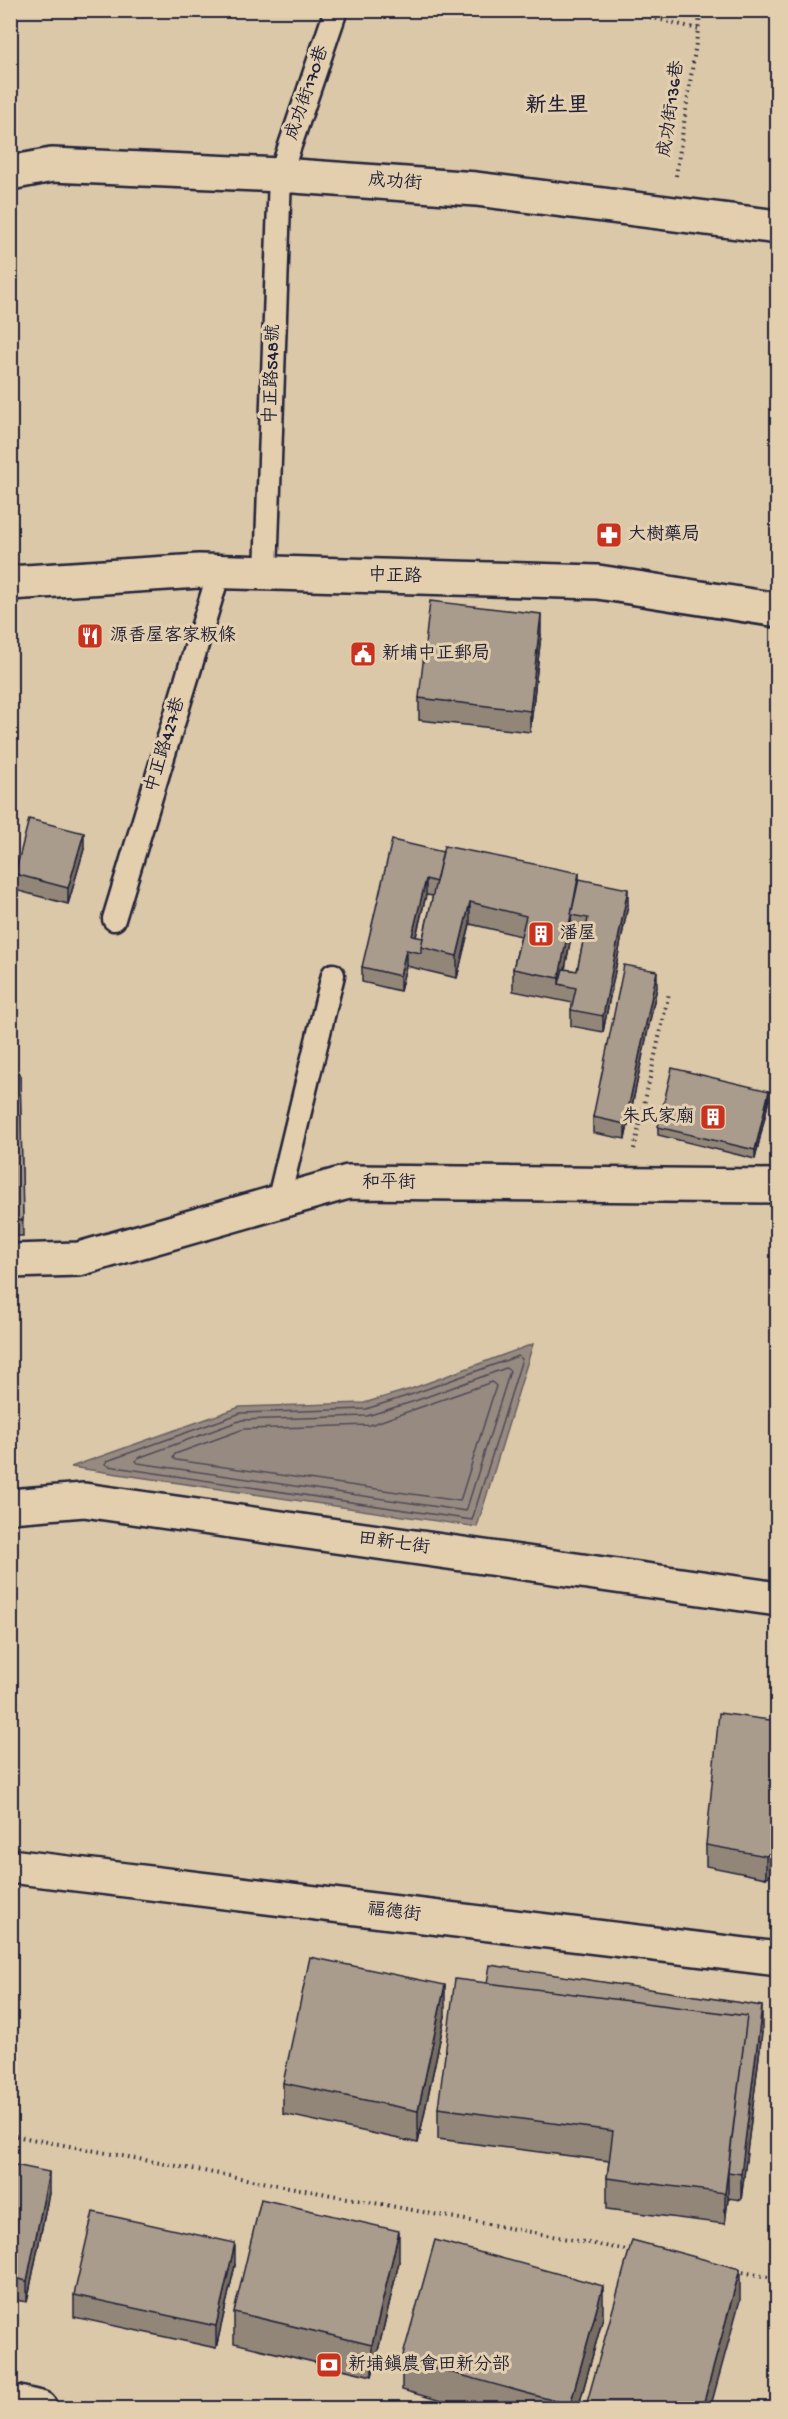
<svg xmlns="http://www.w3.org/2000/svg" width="788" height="2419" viewBox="0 0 788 2419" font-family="'Gochi Hand','LXGW WenKai TC',sans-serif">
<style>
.water{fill:#978a81;stroke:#686065;stroke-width:1.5}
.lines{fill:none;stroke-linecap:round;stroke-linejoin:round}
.shore{stroke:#514c57;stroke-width:1.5}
.service-casing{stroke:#22223b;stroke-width:27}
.minor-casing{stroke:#22223b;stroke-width:38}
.tertiary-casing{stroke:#22223b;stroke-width:38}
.secondary-casing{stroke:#22223b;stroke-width:38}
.path{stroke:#22223b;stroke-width:4;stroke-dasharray:1.5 4.5;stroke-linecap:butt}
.service{stroke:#e3cfad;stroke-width:22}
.minor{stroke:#e3cfad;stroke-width:33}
.tertiary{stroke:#e3cfad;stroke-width:33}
.secondary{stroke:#e3cfad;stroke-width:33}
.wall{fill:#928678;stroke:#22223b;stroke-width:1.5;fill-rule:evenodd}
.shaded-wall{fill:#776d62;stroke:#22223b;stroke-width:1.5}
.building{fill:#aa9c8c;stroke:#22223b;stroke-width:1.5}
.labels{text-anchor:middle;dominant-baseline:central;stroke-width:6;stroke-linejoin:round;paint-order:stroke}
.street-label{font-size:18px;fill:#22223b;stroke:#e3cfad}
.poi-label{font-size:18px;fill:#22223b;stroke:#e3cfad;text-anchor:start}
.quarter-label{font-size:21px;font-weight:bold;fill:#22223b;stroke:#e3cfad}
</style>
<rect width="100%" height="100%" fill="#dbc8a8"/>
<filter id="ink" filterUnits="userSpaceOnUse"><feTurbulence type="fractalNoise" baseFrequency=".0167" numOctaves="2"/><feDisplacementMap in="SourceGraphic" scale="12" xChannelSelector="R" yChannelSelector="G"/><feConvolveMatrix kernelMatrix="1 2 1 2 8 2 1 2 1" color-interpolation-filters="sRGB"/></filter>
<g filter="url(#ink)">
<path class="water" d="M533 1344 477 1527 71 1467 240 1407 364 1403 411 1389Z"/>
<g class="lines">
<path class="shore" d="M518 1356 522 1359 472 1520 108 1466 105 1464 107 1461 241 1413 366 1409 413 1394Z
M506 1368 510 1371 466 1511 138 1463 136 1461 138 1458 242 1420 367 1416 415 1401Z
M492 1382 496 1386 460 1501 176 1460 173 1458 175 1454 244 1429 370 1425Z"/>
<defs>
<path id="service" d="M266 573 280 175 336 10
M114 919 219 572
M278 1202 333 975"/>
<path id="minor" d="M10 173 52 165 280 175 476 189 778 227
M10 1261 79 1259 348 1182 778 1186
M10 1506 84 1500 778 1599
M10 1866 778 1959"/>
<path id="tertiary" d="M10 583 199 571 598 582 778 610"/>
<path id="secondary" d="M10 2401 40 2408"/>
</defs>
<use href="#service" class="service-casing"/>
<use href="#minor" class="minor-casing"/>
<use href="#tertiary" class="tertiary-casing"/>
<use href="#secondary" class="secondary-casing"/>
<path class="path" d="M621 10 698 29
M676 176 701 10
M634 1149 669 993
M10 2135 632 2251
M737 2271 778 2279"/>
<use href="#service" class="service"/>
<use href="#minor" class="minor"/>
<use href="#tertiary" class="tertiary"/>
<use href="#secondary" class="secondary"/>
</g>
<path class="wall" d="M541 635 530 732 419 720V698Z
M84 849 68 904 15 890V874Z
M443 852 579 879 628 905 603 1032 571 1026V1010L573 1003 513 991V969L521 936 470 924 457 978 406 966 400 991 362 982V967ZM426 895 433 896 423 938 416 937ZM572 931 585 933 577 971 565 969Z
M657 987 625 1139 593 1133V1117Z
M10 1074H20L23 1236H10Z
M769 1099 755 1159 658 1135V1127Z
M777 1721 766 1878 706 1866V1845Z
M445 2016 418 2143 283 2114V2083Z
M762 2032 741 2200 728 2198 725 2224 607 2209V2178L609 2161 438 2139V2108Z
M10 2164 49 2193 27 2302 10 2299Z
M399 2262 372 2376 234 2343V2312Z
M235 2265 216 2348 74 2317V2295Z
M603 2317 578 2409H470L402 2390V2359Z"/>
<path class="shaded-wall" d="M541 614V635L530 732V711Z
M84 833V849L68 904V888Z
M579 873V895L571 915 572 931 562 985 559 984V978Z
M426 879V895L412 952V936Z
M628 889V905L603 1032V1016Z
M470 902V924L457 978V956Z
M406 950V966L400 991V976Z
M657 971V987L625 1139V1124Z
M769 1091V1099L755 1159V1150Z
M777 1848V1870L766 1878V1856Z
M445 1985V2016L418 2143V2111Z
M762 2006V2032L741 2200V2174Z
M747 2016 728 2172V2198L725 2224V2193Z
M49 2172V2193L27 2302V2281Z
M399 2231V2262L372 2376V2345Z
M235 2243V2265L216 2348V2326Z
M740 2269V2300L710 2409H702Z
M603 2286V2317L578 2409H570V2405Z"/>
<path class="building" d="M430 601 541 614 530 711 419 698Z
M29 819 84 833 68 888 15 874Z
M392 840 443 852 436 882 426 879 412 936 423 938 421 947V953L406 950 400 976 362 967Z
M444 846 579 873 559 978 513 969 526 916 470 902 457 956 421 947Z
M579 879 628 889 603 1016 571 1010 576 988 559 984 563 969 577 971 588 918 571 915Z
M624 965 657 971 625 1124 593 1117Z
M672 1068 769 1091 755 1150 658 1127Z
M10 1074H20L23 1220H10Z
M719 1713 777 1721V1848L766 1856 706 1845Z
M310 1957 445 1985 418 2111 283 2083Z
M490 1965 762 2006 741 2174 728 2172 747 2016 487 1983Z
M455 1979 747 2016 725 2193 607 2178 613 2131 438 2108Z
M10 2164 49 2172 27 2281 10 2277Z
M261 2199 399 2231 372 2345 234 2312Z
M93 2212 235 2243 216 2326 74 2295Z
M435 2240 603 2286 570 2405 402 2359Z
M632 2240 740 2269 702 2409H595L586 2406Z"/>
</g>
<defs>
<symbol id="pharmacy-square" viewBox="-11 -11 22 22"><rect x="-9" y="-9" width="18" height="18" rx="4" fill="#c8321e" stroke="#e3cfad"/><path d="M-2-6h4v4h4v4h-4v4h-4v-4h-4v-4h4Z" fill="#fff"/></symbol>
<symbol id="restaurant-square" viewBox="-11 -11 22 22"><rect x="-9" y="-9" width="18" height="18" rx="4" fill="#c8321e" stroke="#e3cfad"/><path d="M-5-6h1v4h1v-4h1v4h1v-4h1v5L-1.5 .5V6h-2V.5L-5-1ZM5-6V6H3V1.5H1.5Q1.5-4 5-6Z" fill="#fff"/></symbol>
<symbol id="civic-square" viewBox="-11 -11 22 22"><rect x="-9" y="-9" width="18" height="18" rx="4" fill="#c8321e" stroke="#e3cfad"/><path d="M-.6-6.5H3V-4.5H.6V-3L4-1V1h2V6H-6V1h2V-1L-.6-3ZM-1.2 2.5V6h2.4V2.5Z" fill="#fff"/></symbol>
<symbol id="building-square" viewBox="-11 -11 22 22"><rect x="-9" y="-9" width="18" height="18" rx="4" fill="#c8321e" stroke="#e3cfad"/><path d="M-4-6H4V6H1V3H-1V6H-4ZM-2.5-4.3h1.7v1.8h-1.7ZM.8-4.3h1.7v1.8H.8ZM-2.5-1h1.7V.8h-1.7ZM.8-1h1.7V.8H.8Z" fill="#fff"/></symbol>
<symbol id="bank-square" viewBox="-11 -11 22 22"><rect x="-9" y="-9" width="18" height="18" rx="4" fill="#c8321e" stroke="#e3cfad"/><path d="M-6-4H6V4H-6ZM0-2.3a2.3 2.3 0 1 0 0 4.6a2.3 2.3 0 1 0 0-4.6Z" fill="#fff"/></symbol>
</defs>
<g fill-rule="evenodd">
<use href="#pharmacy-square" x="594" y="520" width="30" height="30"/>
<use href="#restaurant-square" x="75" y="621" width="30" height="30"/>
<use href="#civic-square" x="348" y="639" width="30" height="30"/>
<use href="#building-square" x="526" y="919" width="30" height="30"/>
<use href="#building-square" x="698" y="1102" width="30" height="30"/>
<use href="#bank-square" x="314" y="2350" width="30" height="30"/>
</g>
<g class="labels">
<g class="street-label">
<text transform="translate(308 93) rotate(-71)">成功街170巷</text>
<text transform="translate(672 109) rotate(-82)">成功街136巷</text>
<text transform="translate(395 183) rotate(4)">成功街</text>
<text transform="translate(273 374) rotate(-88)">中正路548號</text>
<text transform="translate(395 577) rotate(2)">中正路</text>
<text transform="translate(166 745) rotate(-73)">中正路427巷</text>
<text x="389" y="1183">和平街</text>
<text transform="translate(394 1544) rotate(8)">田新七街</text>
<text transform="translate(394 1913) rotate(7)">福德街</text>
</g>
<g class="poi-label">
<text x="628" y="535">大樹藥局</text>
<text x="110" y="636">源香屋客家粄條</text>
<text x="382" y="654">新埔中正郵局</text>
<text x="560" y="934">潘屋</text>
<text x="694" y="1117" text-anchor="end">朱氏家廟</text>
<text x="348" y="2365">新埔鎮農會田新分部</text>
</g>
<g class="quarter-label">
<text x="557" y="107">新生里</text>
</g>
</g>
<rect width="788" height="2419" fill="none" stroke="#e3cfad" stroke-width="36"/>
<rect x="18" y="18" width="752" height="2383" fill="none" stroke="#22223b" stroke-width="2" filter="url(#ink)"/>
</svg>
